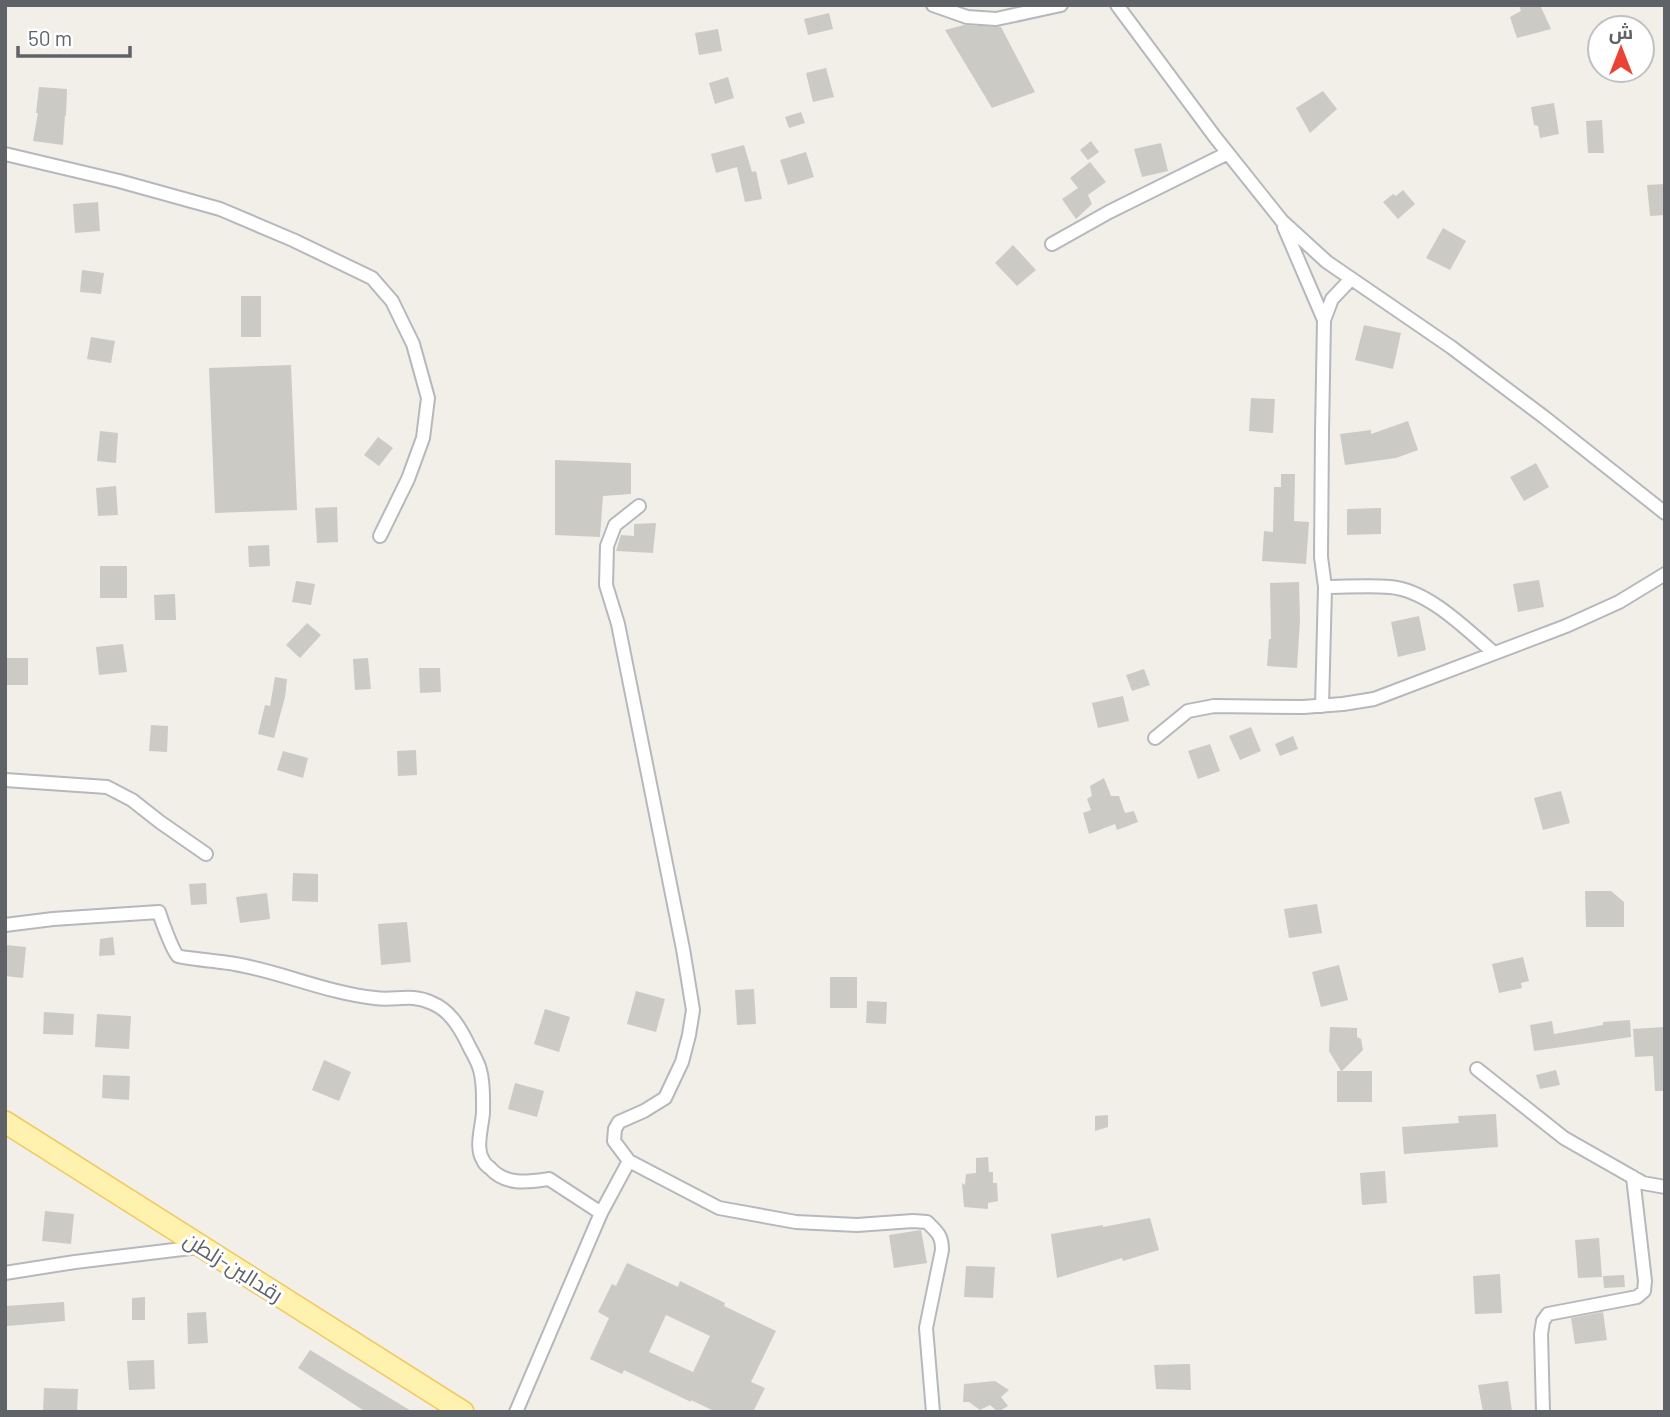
<svg xmlns="http://www.w3.org/2000/svg" width="1670" height="1417" viewBox="0 0 1670 1417" font-family="Barlow,Cairo,sans-serif">
<style>
.building{fill:#cccac5;fill-rule:evenodd}
.lines{fill:none;stroke-linecap:round;stroke-linejoin:round}
.street-casing{stroke:#b5b8bc;stroke-width:16}
.primary-casing{stroke:#f2c960;stroke-width:24}
.street{stroke:#fff;stroke-width:12}
.primary{stroke:#fff2af;stroke-width:21}
.labels{text-anchor:middle;dominant-baseline:central;stroke-width:6;stroke-linejoin:round;paint-order:stroke}
.street-label{font-size:21px;fill:#5f6368;stroke:#fff}
</style>
<rect width="100%" height="100%" fill="#f1efe8"/>
<path class="building" d="M1519 5H1540L1551 29 1517 38 1510 17 1521 11Z
M829 13 833 29 808 35 804 19Z
M964 25 1001 27 1035 92 992 108 945 30Z
M718 29 722 51 699 55 695 33Z
M826 68 834 97 813 102 806 73Z
M728 77 734 98 715 104 709 83Z
M39 87 67 89 66 116 65 115 63 145 33 141 38 113H36Z
M1323 91 1337 109 1310 133 1296 108Z
M1554 103 1559 134 1540 138 1538 126 1534 125 1531 107Z
M801 112 805 123 789 128 785 117Z
M1602 120 1604 153H1588L1586 121Z
M1091 141 1099 152 1088 160 1080 150Z
M1161 143 1168 171 1142 177 1134 149Z
M744 145 752 172 756 171 762 199 745 202 737 167 716 173 711 154Z
M806 152 814 177 788 185 780 160Z
M1090 162 1106 182 1088 195 1092 204 1076 219 1062 199 1078 188 1070 178Z
M1665 184V215L1650 216 1647 185Z
M1403 190 1415 204 1398 219 1383 202 1393 194 1396 196Z
M98 202 100 231 75 233 73 204Z
M1443 228 1466 241 1450 270 1426 258Z
M1013 245 1036 270 1017 286 995 263Z
M82 270 104 273 101 294 80 292Z
M241 296H261V337H241Z
M1364 325 1401 333 1393 369 1355 360Z
M91 337 115 341 111 363 87 359Z
M291 365 297 510 215 513 209 368Z
M1251 398 1275 399 1273 433 1249 431Z
M1408 421 1418 450 1396 458 1345 465 1340 434 1371 430V434Z
M100 431 118 433 116 463 97 461Z
M378 437 393 448 379 466 364 455Z
M555 460 631 463V494L603 496 600 537 555 535Z
M1536 463 1549 487 1524 501 1510 477Z
M1281 474H1295L1294 521 1309 522 1306 564 1262 561 1264 531 1273 532 1274 487H1281Z
M116 486 118 515 98 516 96 488Z
M337 507 338 542 317 543 315 508Z
M1381 508V534L1347 535V509Z
M656 523 653 553 616 551 621 535 634 536V524Z
M269 545 270 566 249 567 248 546Z
M100 566H127V598H100Z
M1539 580 1544 607 1518 612 1513 584Z
M296 581 315 584 311 605 292 602Z
M1299 582 1300 620 1297 668 1267 666 1269 639H1271L1270 583Z
M175 594 176 620H155L154 595Z
M1419 616 1426 650 1398 657 1391 622Z
M307 623 321 635 300 658 286 645Z
M123 644 127 672 99 675 96 647Z
M5 658H28V685H5Z
M368 658 371 689 355 690 353 659Z
M419 668H440L441 692 420 693Z
M1144 669 1150 685 1132 691 1126 675Z
M275 677 287 679 285 697 274 738 258 734 265 705 270 706Z
M1123 696 1129 721 1098 728 1092 703Z
M151 725 168 726 167 752 149 751Z
M1251 727 1261 751 1240 760 1229 736Z
M1293 736 1298 749 1280 756 1275 744Z
M1210 744 1220 771 1198 779 1188 751Z
M416 750 417 775 398 776 397 751Z
M283 751 308 758 303 778 277 770Z
M1104 778 1111 796H1119L1125 813 1134 811 1138 822 1117 830 1115 824 1089 834 1083 813 1091 810 1087 799 1092 796 1090 786Z
M1561 791 1570 823 1543 830 1534 798Z
M293 873 318 874V902L292 901Z
M206 883 207 904 191 905 189 884Z
M1585 891H1611L1624 902V927H1586Z
M267 893 270 919 240 923 236 897Z
M1317 904 1322 933 1289 938 1284 909Z
M407 922 411 962 381 965 378 924Z
M113 937 115 955 99 956 100 939Z
M5 945 26 947 23 978 5 976Z
M1523 957 1529 981 1521 983 1522 988 1499 993 1492 964Z
M1339 965 1348 1000 1321 1007 1312 972Z
M830 977H857V1008H830Z
M754 989 756 1024 737 1025 735 990Z
M636 991 665 999 656 1032 627 1024Z
M867 1001 887 1002 886 1024 866 1023Z
M545 1009 570 1017 559 1052 534 1044Z
M44 1012 74 1014 73 1035 43 1034Z
M97 1014 131 1016 129 1049 95 1047Z
M1630 1020 1631 1037 1534 1051 1530 1025 1552 1021 1554 1034 1603 1025V1022Z
M1330 1027 1357 1028V1037L1361 1039 1363 1050 1342 1071H1372V1102H1337V1071H1341L1329 1051Z
M1665 1027V1091H1655L1653 1056 1635 1057 1633 1029Z
M324 1060 351 1072 339 1101 312 1090Z
M1556 1070 1560 1085 1540 1089 1536 1075Z
M103 1075 130 1076 129 1100 102 1098Z
M515 1083 544 1091 537 1117 508 1109Z
M1496 1114 1498 1147 1404 1154 1402 1127 1459 1123 1458 1116Z
M1108 1115V1127L1095 1131V1116Z
M988 1157 989 1172H993V1183H997L998 1201 988 1203V1209L964 1207 962 1183 965 1185 966 1174 976 1173V1158Z
M1385 1171 1387 1203 1362 1205 1360 1173Z
M45 1211 74 1214 71 1244 42 1241Z
M1150 1218 1159 1250 1123 1261 1122 1258 1057 1278 1051 1234 1103 1225V1227Z
M921 1230 927 1263 894 1268 889 1235Z
M1599 1238 1602 1277 1578 1278 1575 1240Z
M627 1263 678 1287 680 1281 725 1303 724 1306 776 1331 751 1382 765 1388 753 1412H716L691 1400V1402L624 1370 622 1374 590 1359 609 1318 598 1312 612 1284 616 1286ZM666 1315 710 1336 693 1372 649 1352Z
M966 1266 995 1267 993 1298 964 1297Z
M1500 1274 1502 1313 1475 1314 1473 1276Z
M1624 1275 1625 1287 1604 1288 1603 1276Z
M145 1297V1320H132V1298Z
M64 1302 65 1321 7 1326 5 1306Z
M206 1312 208 1343 188 1344 187 1313Z
M1603 1312 1607 1340 1575 1344 1571 1318Z
M310 1350 413 1412H366L298 1368Z
M154 1360 155 1389 129 1390 127 1361Z
M1190 1364 1191 1390 1156 1389 1154 1365Z
M995 1381 1009 1390 1001 1397 1008 1406 998 1412 990 1405 980 1410 969 1402H963L964 1384Z
M1508 1381 1512 1412H1483L1478 1385Z
M44 1388 78 1389 77 1412H43Z"/>
<g class="lines">
<defs>
<path id="street" d="M933 5 967 17 996 19 1061 5
M1117 5 1215 137 1282 221 1327 262 1451 347 1544 417 1665 513
M5 154 119 181 220 209 293 240 372 278 392 301 413 344 428 398 423 438 408 479 380 536
M1284 227 1324 320
M1052 244 1109 212 1228 153
M1351 279 1332 299 1324 320 1322 432 1321 557 1325 587C1346 587 1369 585 1390 587 1428 590 1466 629 1494 653
M639 506 615 525 607 546 606 585 618 624 683 949 693 1010 689 1035 682 1062 665 1098 644 1111 619 1122 615 1129 614 1141 629 1161 719 1208 796 1222 857 1225 913 1221 927 1222C937 1232 942 1235 942 1250L926 1328 933 1412
M1322 706 1325 587
M1155 738 1188 711 1214 706 1303 707 1343 704 1374 699 1566 626 1619 602 1665 574
M5 780 107 787 132 800 160 822 206 854
M5 925 53 919 159 912C161 919 173 952 178 956 181 958 227 962 235 964 282 972 327 993 375 998 395 1001 411 993 432 1003 449 1010 459 1026 467 1042 471 1051 478 1061 480 1070 484 1083 483 1100 483 1113 482 1127 475 1148 483 1160 484 1163 487 1166 490 1168 506 1186 528 1182 549 1179L601 1213
M1477 1069 1564 1138 1643 1183 1665 1187
M5 1273 75 1262 199 1247
M516 1412 601 1213 629 1161
M1543 1412 1541 1334 1543 1321 1548 1314 1637 1297 1644 1291 1645 1281 1633 1177"/>
<path id="primary" d="M5 1122 463 1412"/>
</defs>
<use href="#street" class="street-casing"/>
<use href="#primary" class="primary-casing"/>
<use href="#street" class="street"/>
<use href="#primary" class="primary"/>
</g>
<g class="labels">
<g class="street-label">
<text transform="translate(234 1266) rotate(32)">رقدالين-زلطن</text>
</g>
</g>
<rect width="1670" height="1417" fill="none" stroke="#5f6368" stroke-width="14"/>
<g transform="translate(1621 49)"><circle r="33" fill="#ffffff" stroke="#bfc1c3" stroke-width="2"/>
<path d="M0-5L12 26L0 18L-12 26Z" fill="#ea4335"/>
<text y="-10" font-size="19" font-weight="bold" text-anchor="middle" fill="#5f6368">ش</text>
</g>
<path d="M18 46v10h112v-10" fill="none" stroke="#5f6368" stroke-width="3.5"/>
<text x="28" y="46" font-size="21" fill="#5f6368" stroke="#ffffff" stroke-width="5" paint-order="stroke">50 m</text>
</svg>
